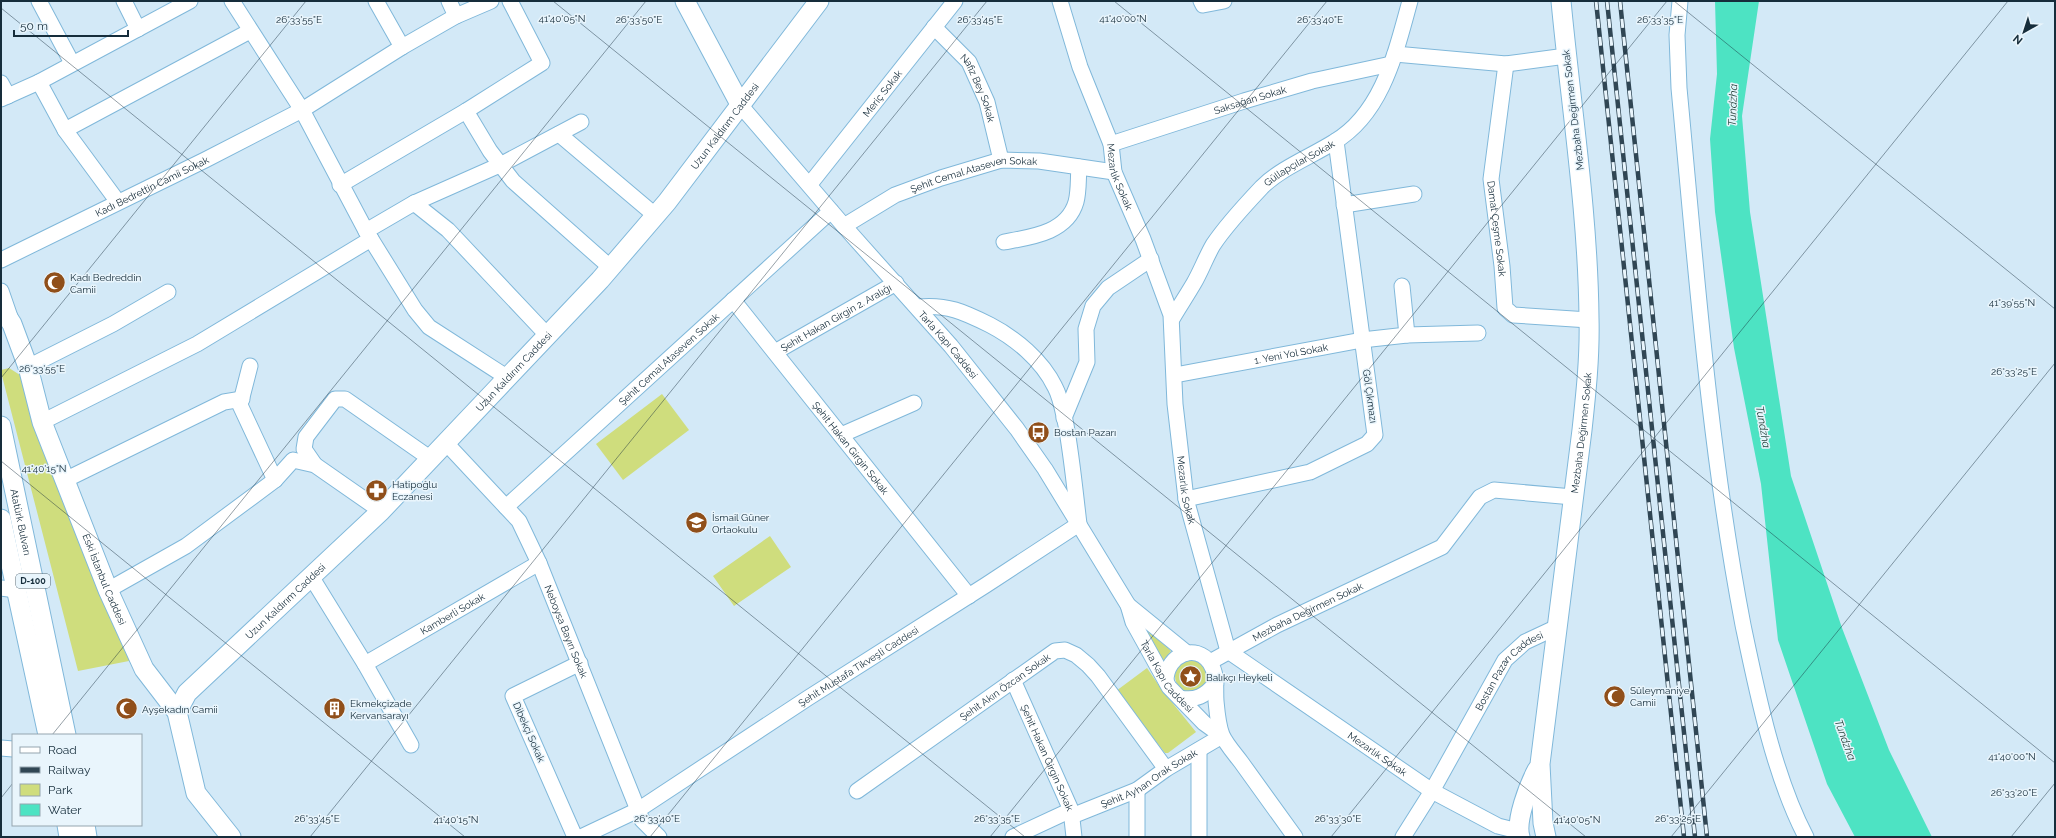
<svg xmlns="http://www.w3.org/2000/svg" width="2056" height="838" viewBox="0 0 2056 838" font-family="Raleway,sans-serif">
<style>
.green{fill:#cfdd7d}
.water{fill:#4de3c3}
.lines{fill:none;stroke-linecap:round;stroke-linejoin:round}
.minor-casing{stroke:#80b8da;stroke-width:17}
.major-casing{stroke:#80b8da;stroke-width:21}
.minor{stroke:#fff;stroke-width:15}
.major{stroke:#fff;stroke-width:19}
.rail-casing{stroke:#304654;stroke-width:4.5}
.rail{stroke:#e9f5fc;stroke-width:3;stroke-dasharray:9;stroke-linecap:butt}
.ticks{fill:none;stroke:#162d3b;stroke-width:1;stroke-opacity:0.45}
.labels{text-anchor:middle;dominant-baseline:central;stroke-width:3;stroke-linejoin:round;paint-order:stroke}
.shield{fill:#e9f5fc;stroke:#556975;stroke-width:1}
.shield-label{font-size:9px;font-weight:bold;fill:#162d3b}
.street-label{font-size:10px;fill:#162d3b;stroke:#e9f5fc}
.poi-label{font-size:10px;fill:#162d3b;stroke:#e9f5fc;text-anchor:start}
.water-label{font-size:11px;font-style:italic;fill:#294840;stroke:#e9f5fc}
.ticks-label{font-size:10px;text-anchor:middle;fill:#162d3b;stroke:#e9f5fc;stroke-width:3;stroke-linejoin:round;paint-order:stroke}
</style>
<rect width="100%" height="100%" fill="#d3e9f7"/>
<path class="green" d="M9 368 20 375 134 660 78 671 1 372V370Z
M662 394 689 430 623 480 596 444Z
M770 536 791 567 734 606 713 576Z
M1140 623 1171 651 1163 661Z
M1175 676a16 16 0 1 1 32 0a16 16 0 1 1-32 0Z
M1147 668 1162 690 1196 732 1168 753H1165L1116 691Z"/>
<path class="water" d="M1715 1H1759L1742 116 1750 212 1791 476 1842 628 1889 750 1932 837H1855L1827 784 1778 640 1761 484 1734 348 1715 212 1710 139 1717 74Z
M1180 676a10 10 0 1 1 20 0a10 10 0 1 1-20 0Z"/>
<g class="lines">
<defs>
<g id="minor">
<path d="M39 1 72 63"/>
<path d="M124 1 138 29"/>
<path d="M232 1 302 110 366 231 415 310 429 327 508 378"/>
<path d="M376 1 402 47 456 16 491 1"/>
<path d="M449 1 456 16"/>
<path id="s1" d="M1060 1 1080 67 1111 144 1114 172 1143 239 1171 315 1175 404 1186 499 1228 651 1432 791 1498 826 1518 831"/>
<path d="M1201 1 1203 5 1224 1"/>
<path d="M1680 1 1677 35 1679 88C1696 268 1709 448 1743 625 1757 692 1774 776 1806 837"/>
<path id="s2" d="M934 27 969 62 987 102 1001 160"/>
<path d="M1395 54 1506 64 1566 56"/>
<path id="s3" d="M1506 64 1491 179 1502 266 1505 308 1513 315 1589 320"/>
<path d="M39 82 65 130 118 202"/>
<path d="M1 83 8 96"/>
<path d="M1 99 39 82 190 1"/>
<path id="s4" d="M741 106 844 226 951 346 1017 429 1045 469 1128 605 1133 622 1169 687 1204 723 1222 736"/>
<path d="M466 111 490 151 513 181 611 268"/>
<path d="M65 130 250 31"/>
<path d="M559 134 656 216"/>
<path id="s5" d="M1111 144 1244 101 1312 81 1391 64"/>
<path id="s6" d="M810 184 955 1"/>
<path d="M340 185 466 111 542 63 510 1"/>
<path d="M414 203 502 164 581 122"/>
<path d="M1344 205 1414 194"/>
<path id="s7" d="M844 226 895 195 941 178 1001 160 1039 161 1114 172"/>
<path d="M366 231 414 203 448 230 548 336"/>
<path d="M1004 242C1031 237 1067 233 1076 202 1079 191 1078 178 1079 167"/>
<path id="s8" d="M1 260 205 160 302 110 402 47"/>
<path d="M1402 286 1407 335"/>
<path d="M1 291 10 317"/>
<path id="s9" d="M733 300 969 596"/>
<path id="s10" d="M1172 319C1179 307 1187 295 1194 283 1201 271 1206 257 1213 245 1227 224 1245 205 1262 187 1281 168 1312 156 1334 142 1383 113 1396 51 1410 1"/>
<path id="s11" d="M775 352 896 283"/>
<path d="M250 366 240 405 275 480"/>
<path d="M28 367 113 324 168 292"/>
<path id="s12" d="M1175 375 1362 340 1407 335 1478 333"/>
<path d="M1064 418 1087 362 1086 329 1093 306 1108 288 1151 259"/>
<path d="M42 422 197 344 371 239"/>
<path d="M841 435 914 403"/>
<path id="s13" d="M446 443 519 521 539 563 642 820 659 837"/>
<path d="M315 465 304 449 306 437 335 399H345L431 459"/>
<path d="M65 480 224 402 242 399"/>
<path d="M1186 499 1310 472 1367 444 1375 435 1336 141"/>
<path id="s14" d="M506 507 831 211"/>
<path d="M312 578 365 664 411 745"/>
<path d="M1 588 16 590"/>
<path d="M108 590 186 546 275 480 293 460 315 465 381 511"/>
<path d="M1128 605 1187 653"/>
<path id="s15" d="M1210 662 1277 625 1442 547 1480 497 1494 490 1573 497"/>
<path id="s16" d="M365 664 539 563"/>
<path id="s17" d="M1013 680 1071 810 1074 837"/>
<path d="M1166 680C1167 654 1196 643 1210 663 1218 675 1215 688 1216 701 1217 712 1218 725 1222 735 1226 744 1235 754 1241 762 1259 787 1277 812 1295 837"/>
<path d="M1180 698C1196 701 1205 696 1216 683"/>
<path d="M1 748 13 749"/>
<path id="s18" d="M857 791 1055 651 1065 650 1076 655 1088 665 1098 676 1166 769"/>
<path id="s19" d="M1072 816 1137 790 1166 769 1222 736"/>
<path d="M575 837 513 696 580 663"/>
<path id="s20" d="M581 837 638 810 808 698 986 585 1079 524C1075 491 1072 458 1066 425 1063 412 1061 398 1055 387 1042 360 1015 338 990 325 964 312 947 304 918 307"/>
<path d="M1013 837 1071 810"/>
<path d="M1137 837V790"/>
<path d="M1199 837V750"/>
<path id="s21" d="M1403 837 1432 791 1505 660 1525 642 1557 627"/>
</g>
<g id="major">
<path d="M685 1 741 106"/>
<path id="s22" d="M1 307 12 324 28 367 42 422 108 590 144 669 177 712 196 793 231 837"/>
<path id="s23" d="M1 426 66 735"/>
<path d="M1 519 48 735"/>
<path id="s24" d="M177 712 187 693 381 511 600 280 667 202 819 1"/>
<path d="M67 825 69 837"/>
<path d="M85 825 87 837"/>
<path d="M1520 837C1515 821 1529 785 1537 770"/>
<path id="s25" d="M1546 837 1543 823 1540 764 1582 430C1586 393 1590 356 1589 318 1588 212 1571 107 1561 1"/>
</g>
</defs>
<use href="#minor" class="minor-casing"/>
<use href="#major" class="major-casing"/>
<use href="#minor" class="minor"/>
<use href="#major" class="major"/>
<defs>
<path id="rail" d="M1596 1 1684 837
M1607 1 1695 837
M1620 1 1707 837"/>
</defs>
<use href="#rail" class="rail-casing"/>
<use href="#rail" class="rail"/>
</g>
<path class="ticks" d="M553 1 1586 837M1114 1 2055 763M1674 1 2055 309M1 8 1025 837M1 378 306 1M1 461 465 837M52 735 646 1M1 798 13 783M310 837 987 1M650 837 1327 1M990 837 1667 1M1331 837 2008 1M1671 837 2055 363M2011 837 2055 783"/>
<defs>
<symbol id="mosque-disc" viewBox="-11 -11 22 22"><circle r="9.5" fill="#904f1a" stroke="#e9f5fc"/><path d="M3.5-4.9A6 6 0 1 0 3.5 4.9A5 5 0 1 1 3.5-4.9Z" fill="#fff"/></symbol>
<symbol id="bus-disc" viewBox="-11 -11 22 22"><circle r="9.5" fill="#904f1a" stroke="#e9f5fc"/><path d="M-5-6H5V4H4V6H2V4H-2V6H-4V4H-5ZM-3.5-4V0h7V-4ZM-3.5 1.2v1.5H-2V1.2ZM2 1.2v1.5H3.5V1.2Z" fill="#fff"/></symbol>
<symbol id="pharmacy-disc" viewBox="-11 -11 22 22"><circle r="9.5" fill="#904f1a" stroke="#e9f5fc"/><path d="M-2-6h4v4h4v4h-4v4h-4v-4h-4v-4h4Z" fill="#fff"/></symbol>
<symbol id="school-disc" viewBox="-11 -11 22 22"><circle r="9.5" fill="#904f1a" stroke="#e9f5fc"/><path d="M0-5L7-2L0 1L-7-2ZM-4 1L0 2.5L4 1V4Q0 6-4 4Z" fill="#fff"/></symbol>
<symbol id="sight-disc" viewBox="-11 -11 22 22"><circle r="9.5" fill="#904f1a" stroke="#e9f5fc"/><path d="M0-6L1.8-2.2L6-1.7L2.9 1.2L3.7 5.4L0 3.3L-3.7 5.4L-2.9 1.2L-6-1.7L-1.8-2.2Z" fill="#fff"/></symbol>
<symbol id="building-disc" viewBox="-11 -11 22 22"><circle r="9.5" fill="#904f1a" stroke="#e9f5fc"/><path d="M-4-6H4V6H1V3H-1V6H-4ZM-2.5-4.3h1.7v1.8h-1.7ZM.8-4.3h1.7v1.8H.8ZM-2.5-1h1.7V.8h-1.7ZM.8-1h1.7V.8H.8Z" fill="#fff"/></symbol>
</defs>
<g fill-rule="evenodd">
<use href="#mosque-disc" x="42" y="270" width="25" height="25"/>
<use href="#bus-disc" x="1026" y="420" width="25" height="25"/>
<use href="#pharmacy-disc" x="364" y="478" width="25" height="25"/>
<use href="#school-disc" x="684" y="510" width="25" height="25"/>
<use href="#sight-disc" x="1178" y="664" width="25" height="25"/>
<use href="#mosque-disc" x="1602" y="684" width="25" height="25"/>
<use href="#mosque-disc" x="114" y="696" width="25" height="25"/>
<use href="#building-disc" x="322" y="696" width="25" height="25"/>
</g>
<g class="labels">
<rect class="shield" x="16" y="574" width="34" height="14" rx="3"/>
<g class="shield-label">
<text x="33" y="581">D-100</text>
</g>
<g class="street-label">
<text stroke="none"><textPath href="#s2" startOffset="77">Nafiz Bey Sokak</textPath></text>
<text stroke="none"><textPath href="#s6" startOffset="116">Meriç Sokak</textPath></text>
<text stroke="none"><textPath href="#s5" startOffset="146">Saksağan Sokak</textPath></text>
<text transform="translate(1573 110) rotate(-97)">Mezbaha Değirmen Sokak</text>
<text stroke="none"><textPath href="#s24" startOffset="804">Uzun Kaldırım Caddesi</textPath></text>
<text stroke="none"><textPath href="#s10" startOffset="205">Güllapçılar Sokak</textPath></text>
<text stroke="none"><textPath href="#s7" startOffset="142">Şehit Cemal Ataseven Sokak</textPath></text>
<text stroke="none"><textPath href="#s1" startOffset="186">Mezarlık Sokak</textPath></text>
<text stroke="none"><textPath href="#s8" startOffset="168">Kadı Bedrettin Camii Sokak</textPath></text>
<text stroke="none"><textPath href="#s3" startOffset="166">Damat Çeşme Sokak</textPath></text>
<text stroke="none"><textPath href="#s11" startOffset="70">Şehit Hakan Girgin 2. Aralığı</textPath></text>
<text stroke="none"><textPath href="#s4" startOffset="316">Tarla Kapı Caddesi</textPath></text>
<text stroke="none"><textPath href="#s12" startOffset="118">1. Yeni Yol Sokak</textPath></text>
<text stroke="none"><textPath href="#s14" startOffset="220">Şehit Cemal Ataseven Sokak</textPath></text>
<text stroke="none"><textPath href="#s24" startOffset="480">Uzun Kaldırım Caddesi</textPath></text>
<text transform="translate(1370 396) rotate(82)">Göl Çıkmazı</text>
<text stroke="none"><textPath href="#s25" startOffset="407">Mezbaha Değirmen Sokak</textPath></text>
<text stroke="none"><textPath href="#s9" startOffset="189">Şehit Hakan Girgin Sokak</textPath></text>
<text stroke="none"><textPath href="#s1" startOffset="510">Mezarlık Sokak</textPath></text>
<text stroke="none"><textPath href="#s23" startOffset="98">Atatürk Bulvarı</textPath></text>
<text stroke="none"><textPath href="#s22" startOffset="292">Eski İstanbul Caddesi</textPath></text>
<text stroke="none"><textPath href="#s24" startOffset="156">Uzun Kaldırım Caddesi</textPath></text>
<text stroke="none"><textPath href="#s15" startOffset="110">Mezbaha Değirmen Sokak</textPath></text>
<text stroke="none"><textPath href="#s16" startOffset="101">Kamberli Sokak</textPath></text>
<text stroke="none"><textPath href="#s13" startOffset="227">Neboysa Bayırı Sokak</textPath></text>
<text stroke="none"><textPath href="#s20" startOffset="326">Şehit Mustafa Tikveşli Caddesi</textPath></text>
<text stroke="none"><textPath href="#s21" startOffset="199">Bostan Pazarı Caddesi</textPath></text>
<text stroke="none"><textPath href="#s4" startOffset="715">Tarla Kapı Caddesi</textPath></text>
<text stroke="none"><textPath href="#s18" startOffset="181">Şehit Akın Özcan Sokak</textPath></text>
<text transform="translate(529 732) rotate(66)">Dibekçi Sokak</text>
<text stroke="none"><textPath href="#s1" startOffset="858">Mezarlık Sokak</textPath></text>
<text stroke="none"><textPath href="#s17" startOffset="85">Şehit Hakan Girgin Sokak</textPath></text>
<text stroke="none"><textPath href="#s19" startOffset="86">Şehit Ayhan Orak Sokak</textPath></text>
</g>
<g class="poi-label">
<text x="70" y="277">Kadı Bedreddin<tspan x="70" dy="12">Camii</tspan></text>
<text x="1054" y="432">Bostan Pazarı</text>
<text x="392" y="484">Hatipoğlu<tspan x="392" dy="12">Eczanesi</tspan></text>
<text x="712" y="517">İsmail Güner<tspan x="712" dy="12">Ortaokulu</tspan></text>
<text x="1206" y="677">Balıkçı Heykeli</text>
<text x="1630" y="690">Süleymaniye<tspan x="1630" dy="12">Camii</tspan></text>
<text x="350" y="703">Ekmekçizade<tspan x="350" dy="12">Kervansarayı</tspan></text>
<text x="142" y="709">Ayşekadın Camii</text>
</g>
<g class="water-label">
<text transform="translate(1733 105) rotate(-88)">Tundzha</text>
<text transform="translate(1763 427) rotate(80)">Tundzha</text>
<text transform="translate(1845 740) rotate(70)">Tundzha</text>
</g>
</g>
<g class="ticks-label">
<text x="562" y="22">41°40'05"N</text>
<text x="1123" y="22">41°40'00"N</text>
<text x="299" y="23">26°33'55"E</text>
<text x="639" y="23">26°33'50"E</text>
<text x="980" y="23">26°33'45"E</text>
<text x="1320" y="23">26°33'40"E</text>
<text x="1660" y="23">26°33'35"E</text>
<text x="2012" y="306">41°39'55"N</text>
<text x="42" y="372">26°33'55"E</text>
<text x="2014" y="375">26°33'25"E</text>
<text x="44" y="472">41°40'15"N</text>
<text x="2012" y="760">41°40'00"N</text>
<text x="2014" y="796">26°33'20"E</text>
<text x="317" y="822">26°33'45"E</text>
<text x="657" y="822">26°33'40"E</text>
<text x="997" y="822">26°33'35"E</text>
<text x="1338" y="822">26°33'30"E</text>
<text x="1678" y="822">26°33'25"E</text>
<text x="456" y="823">41°40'15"N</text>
<text x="1577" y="823">41°40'05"N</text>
</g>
<rect width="2056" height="838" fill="none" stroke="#162d3b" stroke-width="4"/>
<rect x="12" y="734" width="130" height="92" fill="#e9f5fc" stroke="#95a5af"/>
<rect x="20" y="747" width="20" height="6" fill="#ffffff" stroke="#95a5af"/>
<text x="48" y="754" font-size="12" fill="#162d3b">Road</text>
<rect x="20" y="767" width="20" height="6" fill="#304654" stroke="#95a5af"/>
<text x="48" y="774" font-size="12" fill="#162d3b">Railway</text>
<rect x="20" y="784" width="20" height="12" fill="#cfdd7d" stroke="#95a5af"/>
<text x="48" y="794" font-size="12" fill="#162d3b">Park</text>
<rect x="20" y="804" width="20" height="12" fill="#4de3c3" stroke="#95a5af"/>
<text x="48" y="814" font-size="12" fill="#162d3b">Water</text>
<g transform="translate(2024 32) rotate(219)" stroke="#e9f5fc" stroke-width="3" paint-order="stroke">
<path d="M0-3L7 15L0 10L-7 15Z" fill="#162d3b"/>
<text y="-6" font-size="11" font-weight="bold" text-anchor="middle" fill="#162d3b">N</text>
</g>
<path d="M14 30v6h114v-6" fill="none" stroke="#162d3b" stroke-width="2"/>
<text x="20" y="30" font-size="12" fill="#162d3b" stroke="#e9f5fc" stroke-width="3" paint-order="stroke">50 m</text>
</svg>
